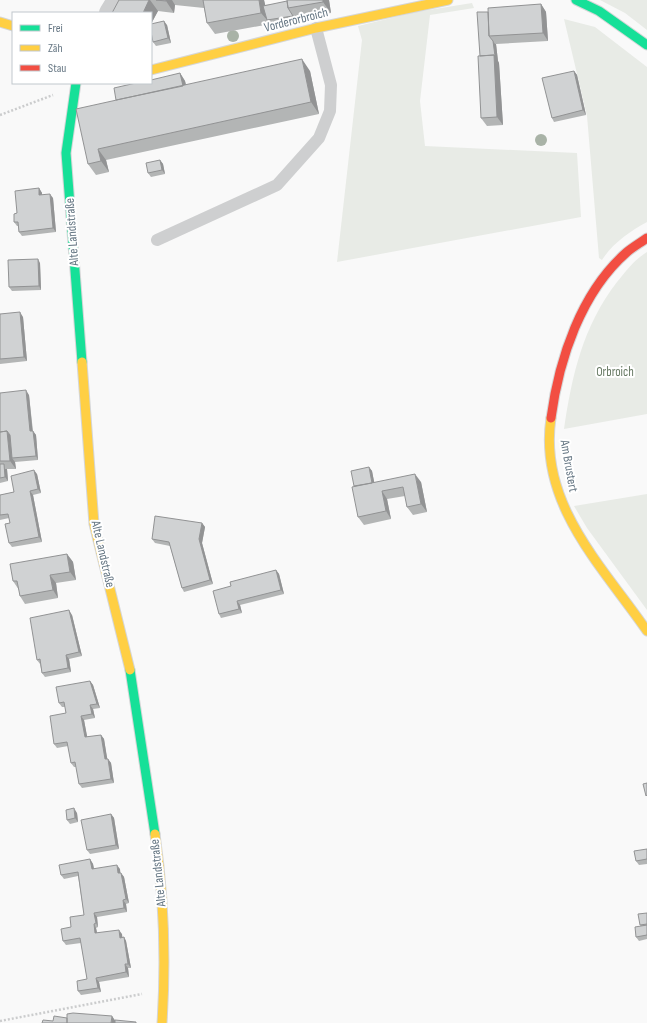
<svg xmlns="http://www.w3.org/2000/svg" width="647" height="1023" viewBox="0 0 647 1023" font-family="'Sofia Sans Condensed',sans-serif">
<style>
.green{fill:#e8ebe6}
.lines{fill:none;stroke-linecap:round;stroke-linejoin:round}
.fast-casing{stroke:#d5d6d7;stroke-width:11}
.slow-casing{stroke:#d5d6d7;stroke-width:11}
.jam-casing{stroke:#d5d6d7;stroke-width:11}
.path{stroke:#cbcccd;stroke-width:2.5;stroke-dasharray:2 2;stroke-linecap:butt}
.lane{stroke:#cecfd0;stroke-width:12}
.street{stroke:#cecfd0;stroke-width:22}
.fast{stroke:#16e098;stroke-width:9}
.slow{stroke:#ffcf43;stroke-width:9}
.jam{stroke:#f24e42;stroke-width:9}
.tree{fill:#a9b3a7}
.wall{fill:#b3b5b5}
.shaded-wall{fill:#929394}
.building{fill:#d0d2d3;stroke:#929394}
.labels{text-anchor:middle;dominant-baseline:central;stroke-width:4;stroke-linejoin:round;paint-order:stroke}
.street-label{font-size:13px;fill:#657683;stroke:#fff}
.park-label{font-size:13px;fill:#687a64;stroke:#fff}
</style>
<rect width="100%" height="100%" fill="#f9f9f9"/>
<path class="green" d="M600 0H647V30L625 13Z
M472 3 474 8 430 15 420 101 425 146 577 153 581 217 337 262 362 40 358 26 416 12Z
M564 19 595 27 647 67V222C630 231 612 244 602 260L599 258 587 116Z
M647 252V414L564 429C572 375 583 326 617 282 627 270 634 260 647 252Z
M647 494V610L587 528 574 506Z"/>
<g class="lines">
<defs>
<path id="fast" d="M576 0 599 11 647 45
M76 83 66 153 82 362
M130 670 155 834"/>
<path id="slow" d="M0 22 13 26
M151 70 316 28 448 0
M82 362 94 524 130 670
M551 418C538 504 603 567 647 631
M155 834C164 897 166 960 162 1023"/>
<path id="jam" d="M551 418C559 359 581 292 627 252 633 247 640 243 647 238"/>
</defs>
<use href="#fast" class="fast-casing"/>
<use href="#slow" class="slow-casing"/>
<use href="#jam" class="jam-casing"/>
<path class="path" d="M0 115 53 95
M0 1021 142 994"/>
<path class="lane" d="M157 240 277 185 319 138 330 111 331 85 316 28"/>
<path class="street" d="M110 13 118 0"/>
<use href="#fast" class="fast"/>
<use href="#slow" class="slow"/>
<use href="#jam" class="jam"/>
</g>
<g class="tree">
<circle cx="233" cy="36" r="6"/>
<circle cx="541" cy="140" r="6"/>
</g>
<path class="wall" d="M119 0H264L265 5 329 0 331 13 215 34 207 23 204 8 175 5 174 13 158 11 151 24 167 25 171 43 156 46 153 42 151 32V13Z
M541 4 546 12 548 41 496 44 498 61 499 63 503 125 487 126 481 118 480 56 488 12Z
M310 71 319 114 106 160 109 172 96 175 88 164 116 100 180 73 185 81 186 85Z
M574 71 577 75 586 115 554 122 552 118Z
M160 160 163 164 165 174 151 177 148 173Z
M39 188 42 193V195L53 198 56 232 22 236 19 232 18 226H17L14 222 17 213Z
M40 263 41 290 12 291 9 287Z
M0 314 23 317 27 361 0 364Z
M0 393 29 395 33 431 36 435 38 460 15 462 16 469H7L8 481 0 483Z
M369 467 372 471 374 482H421L427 512 413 515 407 507 405 496 387 499 391 519 364 525 358 517 354 486Z
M37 474 41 493 33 495 42 542 12 547 9 543 10 523 9 518 0 520V495L14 492Z
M202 523 205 527 202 543 213 584 184 592 182 588 170 546 155 543 152 539Z
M67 554 73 562 76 580 56 583 58 598 25 604 20 596 19 590 13 581Z
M276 570 279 574 284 594 240 605 242 613 221 618 219 614 231 586Z
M72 615 82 656 69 659 71 672 45 677 42 673 40 664 37 660Z
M90 681 93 685 100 708 93 709 95 718 84 720 87 737 101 735 104 739 107 759H108L111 763 114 783 82 788 79 784 76 767H74L71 763 68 746 57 748 54 744 66 713 65 707H62L59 703Z
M77 813 78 822 70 824 67 820Z
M111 814 114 818 119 849 90 854 87 850Z
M647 849V864L639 865 636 861Z
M90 859 93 864 94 869H120V873H121L124 877 129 903 126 904 127 912 97 917 98 927 96 928 97 933 122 934V937H124L126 941 131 968H128L129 977 99 982 101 992 81 995 78 991 87 979 81 943 66 945 63 941 71 927 84 915 78 876 64 879 61 875Z
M647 913V939L639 941 636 937 641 926 640 925Z"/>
<path class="shaded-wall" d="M149 0H150L158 11 151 24V13H143Z
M166 0H172L175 5 174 13 166 1Z
M259 0H264L269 20H267L261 13Z
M323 0H329L331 13 323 2Z
M541 4 546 12 548 41 543 33Z
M164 21 167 25 171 43 168 38Z
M493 41 495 44H496L498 61 499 63 503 125 497 117Z
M302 59 310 71 319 114 311 102Z
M574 71 577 75 586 115 583 110Z
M180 73 185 81 189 98 183 90Z
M98 149 106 160 109 172 101 161Z
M160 160 163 164 165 174 162 170Z
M39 188 42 193V199L39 195Z
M50 194 53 198 56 232 53 228Z
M38 259 40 263 41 290 39 286Z
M20 312 23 317 27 361 24 357Z
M26 390 29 395 33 436 30 431Z
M7 431 13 439 12 458 15 462 16 469 10 461Z
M33 431 36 435 38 460 36 456Z
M369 467 372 471 376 491 373 487Z
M4 469H7L8 481 5 477Z
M34 470 37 474 41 493 38 489Z
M415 474 421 482 427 512 421 504Z
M30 491 33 495 42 542 39 537Z
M382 491 387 499 391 519 386 511Z
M202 523 205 527 202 543 213 584 210 580 199 539Z
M67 554 73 562 76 580 70 572Z
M276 570 279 574 284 594 281 590Z
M50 575 56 583 58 598 53 590Z
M237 601 240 605 242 613 239 609Z
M69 610 72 615 82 656 79 652Z
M66 655 69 659 71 672 68 668Z
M90 681 93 685 100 708 97 704Z
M90 705 93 709 95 718 92 714Z
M81 716 84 720 88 741 85 737Z
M101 735 104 739 108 763 105 759Z
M108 759 111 763 114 783 111 779Z
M74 808 77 813 78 822 75 818Z
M111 814 114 818 119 849 116 845Z
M90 859 93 864 95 874 92 869Z
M117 865 120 869 121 878 118 873Z
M121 873 124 877 129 903 126 899Z
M123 900 126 904 127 912 124 908Z
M94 913 97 917 98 927 96 923Z
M94 924 96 928 98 937 95 933Z
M119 930 122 934 123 942 120 938Z
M124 937 126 941 131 968 128 964Z
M125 964 128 968 129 977 126 972Z
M96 978 99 982 101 992 98 988Z
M112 1016 117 1023H111Z"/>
<path class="building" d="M119 0H149L143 13H112Z
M156 0H166V1Z
M203 0H259L261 13 207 23Z
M287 0H323V2L288 8Z
M287 1 288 8 293 16 267 20 263 6Z
M541 4 543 33 489 36 488 8Z
M477 12H488L489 36 493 41 495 56 494 55 480 56Z
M164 21 168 38 153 42 151 32V24Z
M494 55 497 117 481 118 478 56Z
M302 59 311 102 98 149 101 161 88 164 76 109Z
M574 71 583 110 552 118 542 78Z
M180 73 183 86 116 100 114 88 136 83H151V80Z
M160 160 162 170 148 173 146 163Z
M39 188V195L50 194 53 228 19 232 18 222H14V214L17 213 15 191Z
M38 259 39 286 9 287 8 260Z
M20 312 24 357 0 359V314Z
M26 390 30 431H33L36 456 12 458 10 435 7 431 0 432V393Z
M7 431 10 461H0V432Z
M0 464H4L5 477 0 478Z
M369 467 372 483 354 486 351 471Z
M34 470 38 489 30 491 39 537 9 543 5 524 10 523 8 514 0 515V495L14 492 11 476Z
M415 474 421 504 407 507 403 487 382 491 386 511 358 517 352 487Z
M155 516 202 523 199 539 210 580 182 588 169 542 152 539Z
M67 554 70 572 50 575 53 590 20 596 17 581H13L10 564Z
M276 570 281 590 237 601 239 609 219 614 213 591 231 586 230 582Z
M69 610 79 652 66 655 68 668 42 673 40 659 37 660 30 618Z
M90 681 97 704 90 705 92 714 81 716 85 737 101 735 105 759H108L111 779 79 784 75 762 71 763 67 742 54 744 50 716 66 713 64 702 59 703 56 687Z
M647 783V795L646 796 643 784Z
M74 808 75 818 67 820 66 810Z
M111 814 116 845 87 850 81 820Z
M647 849V859L636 861 634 851Z
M90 859 92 869 117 865 118 873H121L126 899 123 900 124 908 94 913 96 923 94 924 95 933 119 930 120 938 124 937 128 964H125L126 972 96 978 98 988 78 991 77 981 87 979 80 938 63 941 61 929 71 927 70 917 84 915 78 872 61 875 59 865Z
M647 913V924L640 925 638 914Z
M647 925V935L636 937 635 927Z
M73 1013 112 1016 111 1023H67V1014Z
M54 1016 67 1018V1023H42L43 1020 53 1021Z
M115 1020 136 1022V1023H115Z"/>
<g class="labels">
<g class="street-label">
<text transform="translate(296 20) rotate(-14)">Vorderorbroich</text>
<text transform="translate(72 232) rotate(-94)">Alte Landstraße</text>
<text transform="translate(569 466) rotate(80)">Am Brustert</text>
<text transform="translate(103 554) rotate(77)">Alte Landstraße</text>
<text transform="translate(158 873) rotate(-96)">Alte Landstraße</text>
</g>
<g class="park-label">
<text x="615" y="372">Orbroich</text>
</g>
</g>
<rect x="12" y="12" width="140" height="72" fill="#ffffff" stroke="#c1c8cd"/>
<rect x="20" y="25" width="20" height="6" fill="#16e098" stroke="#c1c8cd"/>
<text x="48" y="32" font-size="12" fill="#657683">Frei</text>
<rect x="20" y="45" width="20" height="6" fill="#ffcf43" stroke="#c1c8cd"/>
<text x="48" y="52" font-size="12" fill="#657683">Zäh</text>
<rect x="20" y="65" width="20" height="6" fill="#f24e42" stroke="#c1c8cd"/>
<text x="48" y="72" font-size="12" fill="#657683">Stau</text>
</svg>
